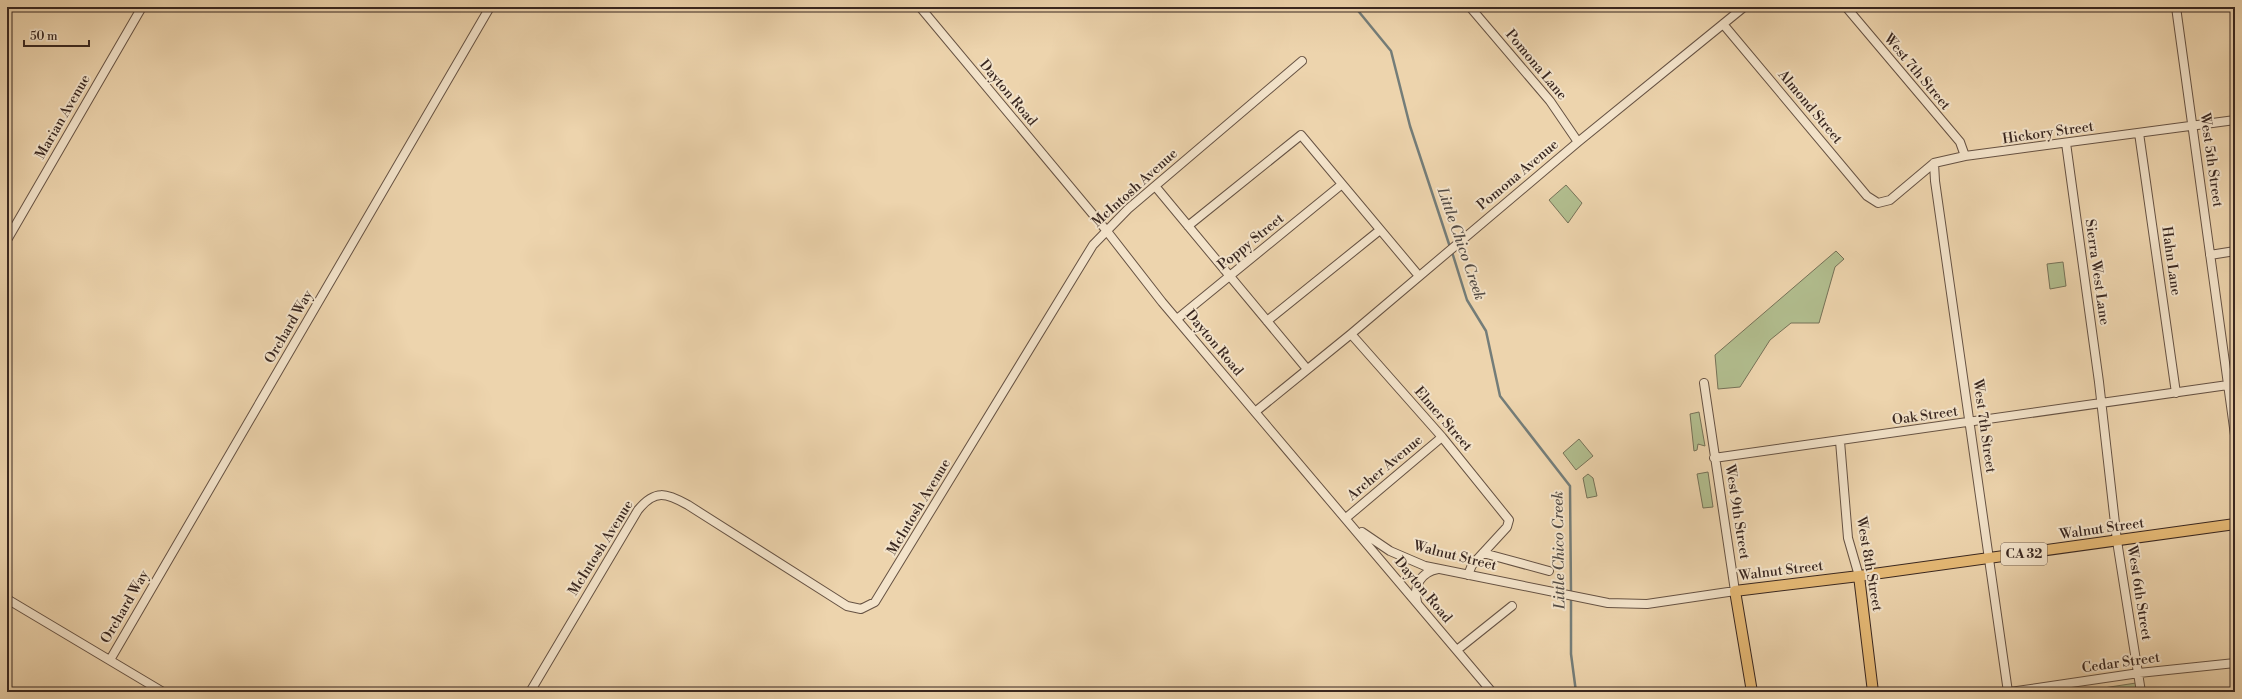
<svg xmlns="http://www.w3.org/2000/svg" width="2242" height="699" viewBox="0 0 2242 699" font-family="'Libre Bodoni',serif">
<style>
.green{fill:#b2be8f;stroke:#767258}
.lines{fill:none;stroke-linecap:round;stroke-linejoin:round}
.stream{stroke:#747d79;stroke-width:2.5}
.minor-casing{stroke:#665243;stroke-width:10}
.major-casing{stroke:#392720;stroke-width:12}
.minor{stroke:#f3e3ca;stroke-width:8}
.major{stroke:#e6ba76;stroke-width:10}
.labels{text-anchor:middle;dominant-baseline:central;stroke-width:4;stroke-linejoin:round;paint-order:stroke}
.shield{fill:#f3e3ca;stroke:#715f53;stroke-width:1}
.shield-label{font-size:13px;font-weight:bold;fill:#392720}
.street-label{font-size:14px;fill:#392720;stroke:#f3e3ca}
.water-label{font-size:15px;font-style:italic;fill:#524b45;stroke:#f3e3ca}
</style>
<rect width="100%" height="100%" fill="#edd4ad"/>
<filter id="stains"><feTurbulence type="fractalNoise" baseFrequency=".005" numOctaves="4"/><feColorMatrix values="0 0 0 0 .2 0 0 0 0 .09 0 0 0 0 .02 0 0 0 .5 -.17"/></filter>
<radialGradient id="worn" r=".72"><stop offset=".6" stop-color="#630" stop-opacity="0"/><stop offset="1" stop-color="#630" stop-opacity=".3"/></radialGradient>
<path class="green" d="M1566 185 1582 203 1568 223 1549 200Z
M1836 251 1844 259 1835 267 1819 323H1791L1770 340 1740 387 1718 389 1715 355Z
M2063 262 2066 286 2050 289 2047 264Z
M1699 412 1705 446 1698 444 1697 450 1694 451 1690 414Z
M1579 439 1593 456 1576 470 1563 453Z
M1708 472 1713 507 1703 508 1697 474Z
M1588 474 1593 478 1597 496 1587 498 1583 478Z
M2136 683 2137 692H2077Z"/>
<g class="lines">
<path class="stream" d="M1355 7 1391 51 1410 126 1450 247
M1452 252 1467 300 1486 331 1500 396 1570 486 1571 593
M1571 598V654L1576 692"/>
<defs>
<path id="minor" d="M920 7 1106 230 1162 302 1492 692
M1470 7 1550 101 1578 142
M1846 7 1960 142 1965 156
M2176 7 2235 435
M1723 24 1867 196 1878 203 1890 200 1934 163 1965 156 2235 120
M2139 133 2176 393
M2066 143 2099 382 2117 541 2141 692
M1934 163 1935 181 2008 692
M1155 186 1307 369
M1188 226 1301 135 1419 276
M7 240 142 7
M2210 255 2235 251
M1177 319 1341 185
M1267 321 1380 230
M1351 334 1442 437 1509 520 1507 527 1472 565 1468 575
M1255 412 1351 334 1578 142 1744 7
M1840 441 1848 538 1859 576
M1714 458 2235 384
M1346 518 1442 437
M1362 532 1390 551 1425 566 1608 603 1647 604 1735 591 1704 383
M1483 553 1549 571
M7 599 163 692
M1417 602C1413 586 1421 572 1438 569
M1457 650 1512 606
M110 660 490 7
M530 692 638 510C655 489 666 493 688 505L847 606 861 609 875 602 1093 245 1128 209 1302 61
M2010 692 2139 673 2235 663"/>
<path id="major" d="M1859 576 1873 692
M1752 692 1735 591 1859 576 2235 524"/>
</defs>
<use href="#minor" class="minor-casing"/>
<use href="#major" class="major-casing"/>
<use href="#minor" class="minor"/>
<use href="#major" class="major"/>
</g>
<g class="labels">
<rect class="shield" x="2001" y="543" width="46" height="22" rx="3"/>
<g class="shield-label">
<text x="2024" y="554">CA 32</text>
</g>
<g class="street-label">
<text transform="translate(1536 65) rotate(50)">Pomona Lane</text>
<text transform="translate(1917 72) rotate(50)">West 7th Street</text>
<text transform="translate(1008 93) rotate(50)">Dayton Road</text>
<text transform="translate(1810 107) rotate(50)">Almond Street</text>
<text transform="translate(63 117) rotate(-60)">Marian Avenue</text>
<text transform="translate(2048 133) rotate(-8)">Hickory Street</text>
<text transform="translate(2211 160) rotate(82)">West 5th Street</text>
<text transform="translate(1518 175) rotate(-40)">Pomona Avenue</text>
<text transform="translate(1135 188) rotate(-42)">McIntosh Avenue</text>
<text transform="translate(1251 242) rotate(-39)">Poppy Street</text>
<text transform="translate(2171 261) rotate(82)">Hahn Lane</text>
<text transform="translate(2097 272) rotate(82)">Sierra West Lane</text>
<text transform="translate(289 327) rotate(-60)">Orchard Way</text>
<text transform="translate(1214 343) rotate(50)">Dayton Road</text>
<text transform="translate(1925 416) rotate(-8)">Oak Street</text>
<text transform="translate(1443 419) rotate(49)">Elmer Street</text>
<text transform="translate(1984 426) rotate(82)">West 7th Street</text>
<text transform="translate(1385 468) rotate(-40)">Archer Avenue</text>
<text transform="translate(919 507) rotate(-59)">McIntosh Avenue</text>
<text transform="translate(1737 512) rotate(81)">West 9th Street</text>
<text transform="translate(2102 529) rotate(-8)">Walnut Street</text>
<text transform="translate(601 548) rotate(-58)">McIntosh Avenue</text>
<text transform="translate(1455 556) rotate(14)">Walnut Street</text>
<text transform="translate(1869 564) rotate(80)">West 8th Street</text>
<text transform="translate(1781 571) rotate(-7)">Walnut Street</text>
<text transform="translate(1423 590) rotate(50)">Dayton Road</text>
<text transform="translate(2139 593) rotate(81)">West 6th Street</text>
<text transform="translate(125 607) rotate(-60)">Orchard Way</text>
<text transform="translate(2121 663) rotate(-8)">Cedar Street</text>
</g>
<g class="water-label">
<text transform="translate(1461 244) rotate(71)">Little Chico Creek</text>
<text transform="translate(1559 550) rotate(-91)">Little Chico Creek</text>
</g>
</g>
<rect width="2242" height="699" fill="none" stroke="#edd4ad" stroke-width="24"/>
<rect x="8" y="8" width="2226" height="683" fill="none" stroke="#392720" stroke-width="2"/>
<rect x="12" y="12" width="2218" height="675" fill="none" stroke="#392720"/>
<path d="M24 40v6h65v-6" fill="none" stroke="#392720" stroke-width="2"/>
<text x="30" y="40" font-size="12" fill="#392720" stroke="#f3e3ca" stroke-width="3" paint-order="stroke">50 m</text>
<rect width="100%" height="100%" filter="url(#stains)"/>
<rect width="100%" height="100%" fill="url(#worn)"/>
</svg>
